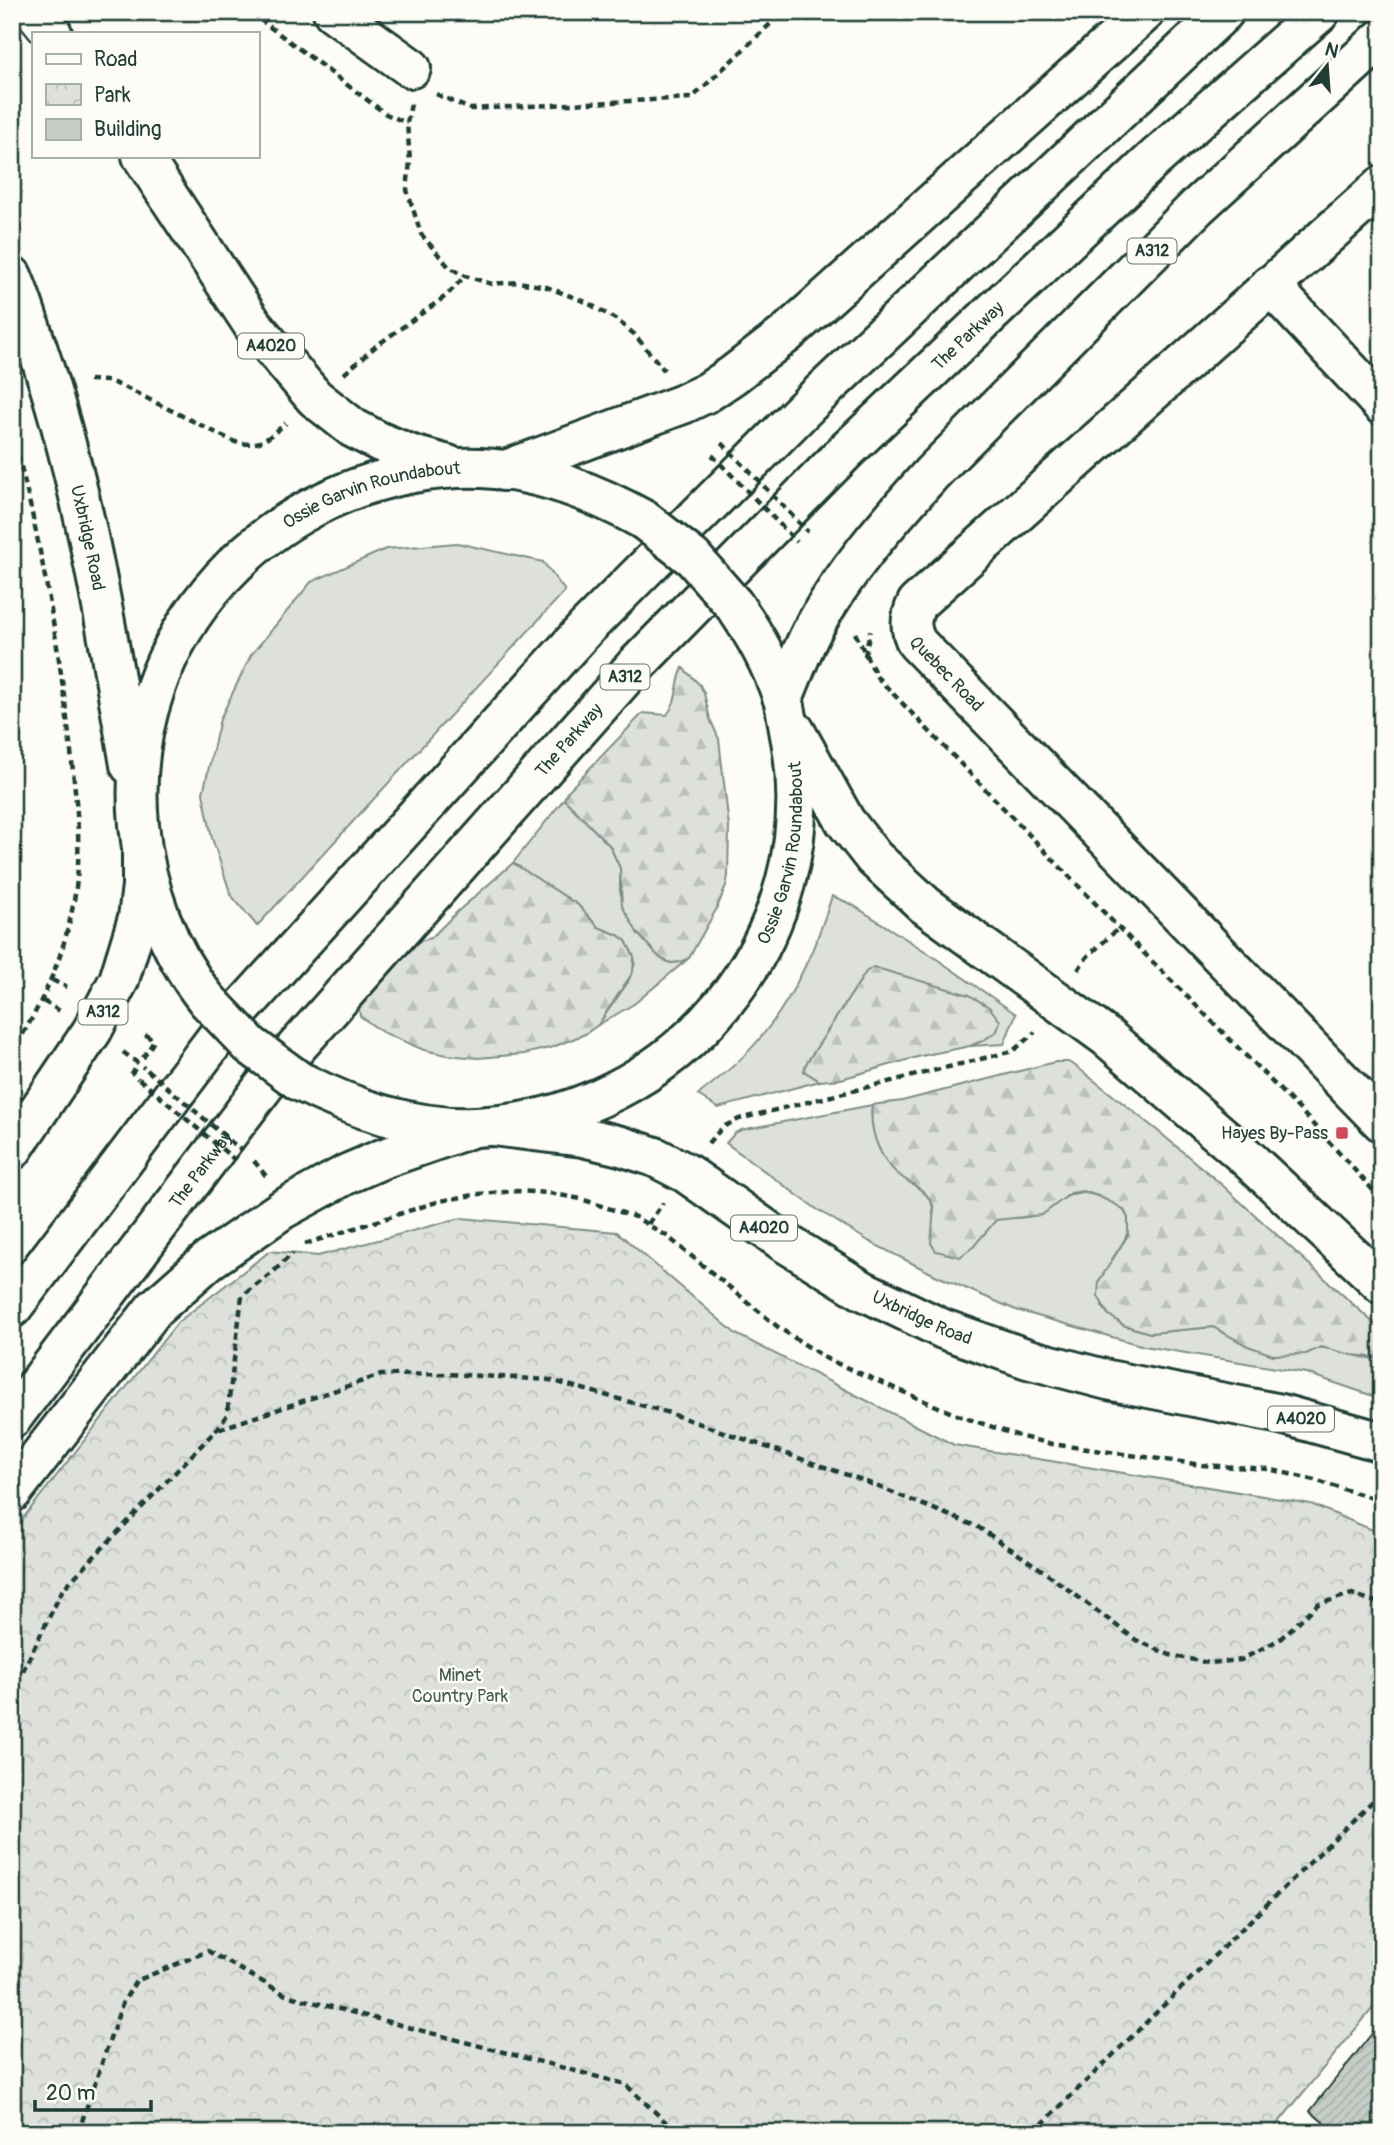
<svg xmlns="http://www.w3.org/2000/svg" width="1394" height="2145" viewBox="0 0 1394 2145" font-family="Pangolin,sans-serif">
<style>
.grass{fill:#dde0db;stroke:#7e8e88;stroke-width:2}
.forest{fill:url(#forest-firs);stroke:#7e8e88;stroke-width:2}
.park{fill:url(#park-crowns);stroke:#7e8e88;stroke-width:2}
.building{fill:url(#building-hatch);stroke:#1f3d34;stroke-width:2;filter:url(#shadow)}
.lines{fill:none;stroke-linecap:round;stroke-linejoin:round}
.minor-casing{stroke:#1f3d34;stroke-width:44}
.primary-casing{stroke:#1f3d34;stroke-width:44}
.trunk-casing{stroke:#1f3d34;stroke-width:44}
.path{stroke:#1f3d34;stroke-width:4.5;stroke-dasharray:7 5;stroke-linecap:butt}
.minor{stroke:#fdfcf7;stroke-width:38}
.primary{stroke:#fdfcf7;stroke-width:38}
.trunk{stroke:#fdfcf7;stroke-width:38}
.primary-bridge-casing{stroke:#1f3d34;stroke-width:44;stroke-linecap:butt}
.path-bridge{stroke:#1f3d34;stroke-width:4.5;stroke-dasharray:7 5;stroke-linecap:butt}
.primary-bridge{stroke:#fdfcf7;stroke-width:38}
.poi-dot{fill:#d1495b;stroke:#fdfcf7;stroke-width:2.5}
.labels{text-anchor:middle;dominant-baseline:central;stroke-width:5;stroke-linejoin:round;paint-order:stroke}
.shield{fill:#fdfcf7;stroke:#62766e;stroke-width:2}
.shield-label{font-size:16px;font-weight:bold;fill:#1f3d34}
.street-label{font-size:18px;fill:#1f3d34;stroke:#fdfcf7}
.poi-label{font-size:18px;fill:#1f3d34;stroke:#fdfcf7;text-anchor:end}
.park-label{font-size:18px;fill:#455e55;stroke:#fdfcf7}
</style>
<defs>
<pattern id="forest-firs" width="22" height="20" patternUnits="userSpaceOnUse" patternTransform="scale(1.75)"><rect width="22" height="20" fill="#dde0db"/><path d="M5 1l3.5 6h-7zM16 11l3.5 6h-7z" fill="#bdc1bd"/></pattern>
<pattern id="park-crowns" width="20" height="18" patternUnits="userSpaceOnUse" patternTransform="scale(1.75)"><rect width="20" height="18" fill="#dde0db"/><path d="M2 6a3 3 0 1 1 6 0M12 15a3 3 0 1 1 6 0" fill="none" stroke="#bdc1bd"/></pattern>
<pattern id="building-hatch" width="6" height="6" patternUnits="userSpaceOnUse" patternTransform="scale(1.75)"><rect width="6" height="6" fill="#c6cdc7"/><path d="M-1 1l2-2M0 6l6-6M5 7l2-2" fill="none" stroke="#aab1ac"/></pattern>
<filter id="shadow"><feDropShadow dx="8" dy="4.5" stdDeviation="0" flood-color="#0004"/></filter>
</defs>
<rect width="100%" height="100%" fill="#fdfcf7"/>
<filter id="ink" filterUnits="userSpaceOnUse"><feTurbulence type="fractalNoise" baseFrequency=".0143" numOctaves="2"/><feDisplacementMap in="SourceGraphic" scale="14" xChannelSelector="R" yChannelSelector="G"/><feConvolveMatrix kernelMatrix="1 2 1 2 8 2 1 2 1" color-interpolation-filters="sRGB"/></filter>
<g filter="url(#ink)">
<path class="grass" d="M457 543 543 562 565 591 257 926 231 895 212 838 203 793 220 719 251 655 311 582 386 549Z
M564 799 610 846 620 868V892L638 934 660 958 670 963 680 962 689 958 634 1004 598 1025 628 982 635 963 634 957 626 941 618 935 598 927 578 905 513 863Z
M832 896 851 904 928 953 1016 1014 1004 1044 970 1046 984 1040 969 995 866 972 806 1064 804 1071 820 1081 718 1108 698 1095C722 1076 747 1056 765 1032 797 992 817 944 832 896Z
M872 1105C869 1133 881 1161 904 1178 917 1188 935 1195 933 1214L974 1246C979 1238 985 1227 994 1221 1005 1214 1018 1220 1030 1216 1066 1206 1064 1180 1107 1200 1115 1203 1124 1207 1127 1216 1134 1235 1117 1248 1110 1264 1104 1276 1104 1293 1102 1306L1108 1314 1123 1325 1150 1333 1214 1327 1248 1346 1312 1349C1335 1343 1357 1362 1382 1358V1399L1306 1373 1144 1346 1016 1310 935 1275 870 1242 815 1208 726 1143 735 1133 741 1130Z"/>
<path class="forest" d="M683 668 700 685 704 693 710 719 719 739 729 827 728 876 726 886 717 908 689 958 680 962 671 963 660 958 638 934 622 906 620 868 610 846 564 799 567 792 643 713 667 715C679 700 675 683 683 668Z
M513 863 578 905 598 927 618 935 626 941 634 957 633 972 598 1025 585 1034 553 1047 524 1054 478 1058 447 1055 424 1050 382 1032 360 1016 359 1008 417 942 431 938 457 912Z
M873 967 969 995 989 1007 1000 1021 997 1031 984 1040 970 1046 921 1056 841 1079 820 1081 804 1071 806 1064 866 972Z
M1055 1062H1068L1077 1067 1158 1131 1221 1184 1378 1327 1382 1334V1358L1352 1355 1321 1347 1306 1354 1273 1355 1248 1346 1213 1327 1150 1333 1123 1325 1108 1314 1098 1296 1099 1281 1128 1235V1218L1124 1210 1115 1204 1098 1196 1083 1191 1071 1193 1042 1215 996 1220 974 1246 960 1257 936 1251 931 1243 934 1208C929 1192 916 1186 903 1178 880 1162 869 1132 872 1105L902 1101Z"/>
<path class="park" d="M461 1218 617 1232 736 1334 954 1445 1311 1504 1382 1534V1997L1270 2133H12V1532L178 1322 270 1251 318 1256Z"/>
<path class="building" d="M1382 2021V2133H1336L1310 2111Z"/>
<g class="lines">
<defs>
<g id="minor">
<path d="M333 12 411 68"/>
<path id="s1" d="M1382 186 917 603C910 617 909 629 917 643L1382 1122"/>
<path d="M1270 285 1382 405"/>
</g>
<g id="primary">
<path d="M35 12 52 33"/>
<path d="M142 156 253 325 315 398 353 428 380 442 412 455 448 465"/>
<path id="s2" d="M12 276C22 299 29 324 37 347 83 483 106 623 130 765"/>
<path d="M795 731 845 821 874 858 925 905 1108 1038 1245 1156 1382 1284"/>
<path id="s3" d="M207 1000C167 950 145 888 139 825 121 634 270 477 458 468 524 465 587 488 644 520"/>
<path id="s4" d="M299 1081C354 1109 414 1130 476 1127 676 1118 827 939 791 740 788 727 787 712 783 699 772 666 754 633 734 605"/>
<path id="s5" d="M493 1126 583 1137 621 1146 655 1157 686 1173 784 1242 862 1290 943 1329 1028 1359 1108 1380 1281 1414 1382 1442"/>
</g>
<g id="trunk">
<path d="M503 471 683 404 708 392 733 375 786 334 1145 12"/>
<path d="M783 698C793 675 801 651 813 629 844 571 888 522 932 473L1197 207 1382 38"/>
<path d="M12 1150 92 1031 119 980 138 918 142 886V854"/>
<path d="M12 1308 224 1028 586 628 809 404 1224 12"/>
<path id="s6" d="M12 1418 277 1069 634 667 846 451 1152 161 1320 12"/>
<path d="M12 1492 154 1309 208 1261 283 1209 347 1174 382 1159 474 1127"/>
</g>
</defs>
<use href="#minor" class="minor-casing"/>
<use href="#primary" class="primary-casing"/>
<use href="#trunk" class="trunk-casing"/>
<path class="path" d="M250 12 386 114 407 123
M436 94 470 109 692 98 783 12
M411 104 407 123 410 161 407 190 421 234 449 267 465 276 492 284 518 282 547 287 586 302 617 320 634 334 664 370
M344 374 376 346 446 296 465 276
M89 380 108 381 122 386 235 442C261 448 268 438 286 423
M12 432C40 536 59 644 71 752 76 801 83 851 74 900 64 957 43 1003 12 1052
M855 633 877 677 1119 928 1300 1110 1382 1200
M865 656 870 631
M1078 970 1087 957 1119 928
M52 980 67 987
M43 1001 60 1011
M123 1052 144 1068
M143 1058 154 1041 143 1033
M135 1069 132 1073 138 1079
M708 1143 723 1127 739 1119 1013 1051 1035 1032
M254 1161 266 1176
M648 1224 663 1203
M305 1244 440 1201 479 1194 516 1191 549 1193 581 1199 635 1217 667 1236 778 1327 827 1359 957 1415 1022 1437 1052 1444 1202 1465 1268 1469 1311 1479 1382 1501
M219 1429 381 1375 448 1374 550 1380 666 1412 859 1479 978 1527 1042 1570 1136 1640 1170 1655 1209 1663 1241 1660 1280 1639 1318 1604 1352 1594 1382 1604
M12 1693 63 1589 217 1429 227 1415 242 1296 272 1273 293 1253
M78 2133 122 2004 136 1981 208 1951 286 1995 625 2084 670 2126 674 2133
M1033 2133 1382 1792"/>
<use href="#minor" class="minor"/>
<use href="#primary" class="primary"/>
<use href="#trunk" class="trunk"/>
<defs>
<path id="primary-bridge" d="M644 520 693 558 734 605
M207 1000 250 1045 299 1081"/>
</defs>
<use href="#primary-bridge" class="primary-bridge-casing"/>
<path class="path-bridge" d="M722 443 808 532
M712 455 797 542
M147 1070 242 1151
M139 1079 235 1160"/>
<use href="#primary-bridge" class="primary-bridge"/>
</g>
</g>
<rect class="poi-dot" x="1335" y="1126" width="14" height="14" rx="3.5"/>
<g class="labels">
<g class="shield">
<rect x="1127.5" y="238.5" width="49" height="25" rx="5"/>
<rect x="238" y="333.5" width="66" height="25" rx="5"/>
<rect x="600.5" y="664.5" width="49" height="25" rx="5"/>
<rect x="78.5" y="999.5" width="49" height="25" rx="5"/>
<rect x="731" y="1215.5" width="66" height="25" rx="5"/>
<rect x="1268" y="1406.5" width="66" height="25" rx="5"/>
</g>
<g class="shield-label">
<text x="1152" y="251">A312</text>
<text x="271" y="346">A4020</text>
<text x="625" y="677">A312</text>
<text x="103" y="1012">A312</text>
<text x="764" y="1228">A4020</text>
<text x="1301" y="1419">A4020</text>
</g>
<g class="street-label">
<text stroke="none"><textPath href="#s6" startOffset="1446">The Parkway</textPath></text>
<text stroke="none"><textPath href="#s3" startOffset="635">Ossie Garvin Roundabout</textPath></text>
<text stroke="none"><textPath href="#s2" startOffset="273">Uxbridge Road</textPath></text>
<text stroke="none"><textPath href="#s1" startOffset="709">Quebec Road</textPath></text>
<text stroke="none"><textPath href="#s6" startOffset="878">The Parkway</textPath></text>
<text stroke="none"><textPath href="#s4" startOffset="635">Ossie Garvin Roundabout</textPath></text>
<text stroke="none"><textPath href="#s6" startOffset="312">The Parkway</textPath></text>
<text stroke="none"><textPath href="#s5" startOffset="478">Uxbridge Road</textPath></text>
</g>
<g class="poi-label">
<text x="1328" y="1133">Hayes By-Pass</text>
</g>
<g class="park-label">
<text x="460" y="1675">Minet<tspan x="460" dy="21">Country Park</tspan></text>
</g>
</g>
<rect width="1394" height="2145" fill="none" stroke="#fdfcf7" stroke-width="42"/>
<rect x="21" y="21" width="1352" height="2103" fill="none" stroke="#1f3d34" stroke-width="2.5" filter="url(#ink)"/>
<rect x="32" y="32" width="228" height="126" fill="#fdfcf7" stroke="#a4b0a9" stroke-width="2"/>
<rect x="46" y="54" width="35" height="10" fill="#fdfcf7" stroke="#a4b0a9" stroke-width="2"/>
<text x="94" y="66" font-size="21" fill="#1f3d34">Road</text>
<rect x="46" y="84" width="35" height="21" fill="url(#park-crowns)" stroke="#a4b0a9" stroke-width="2"/>
<text x="94" y="102" font-size="21" fill="#1f3d34">Park</text>
<rect x="46" y="119" width="35" height="21" fill="#c6cdc7" stroke="#a4b0a9" stroke-width="2"/>
<text x="94" y="136" font-size="21" fill="#1f3d34">Building</text>
<g transform="translate(1327 66) rotate(17)" stroke="#fdfcf7" stroke-width="5" paint-order="stroke">
<path d="M0-5L12 26L0 18L-12 26Z" fill="#1f3d34"/>
<text y="-10" font-size="19" font-weight="bold" text-anchor="middle" fill="#1f3d34">N</text>
</g>
<path d="M35 2100v10h116v-10" fill="none" stroke="#1f3d34" stroke-width="3.5"/>
<text x="46" y="2100" font-size="21" fill="#1f3d34" stroke="#fdfcf7" stroke-width="5" paint-order="stroke">20 m</text>
</svg>
